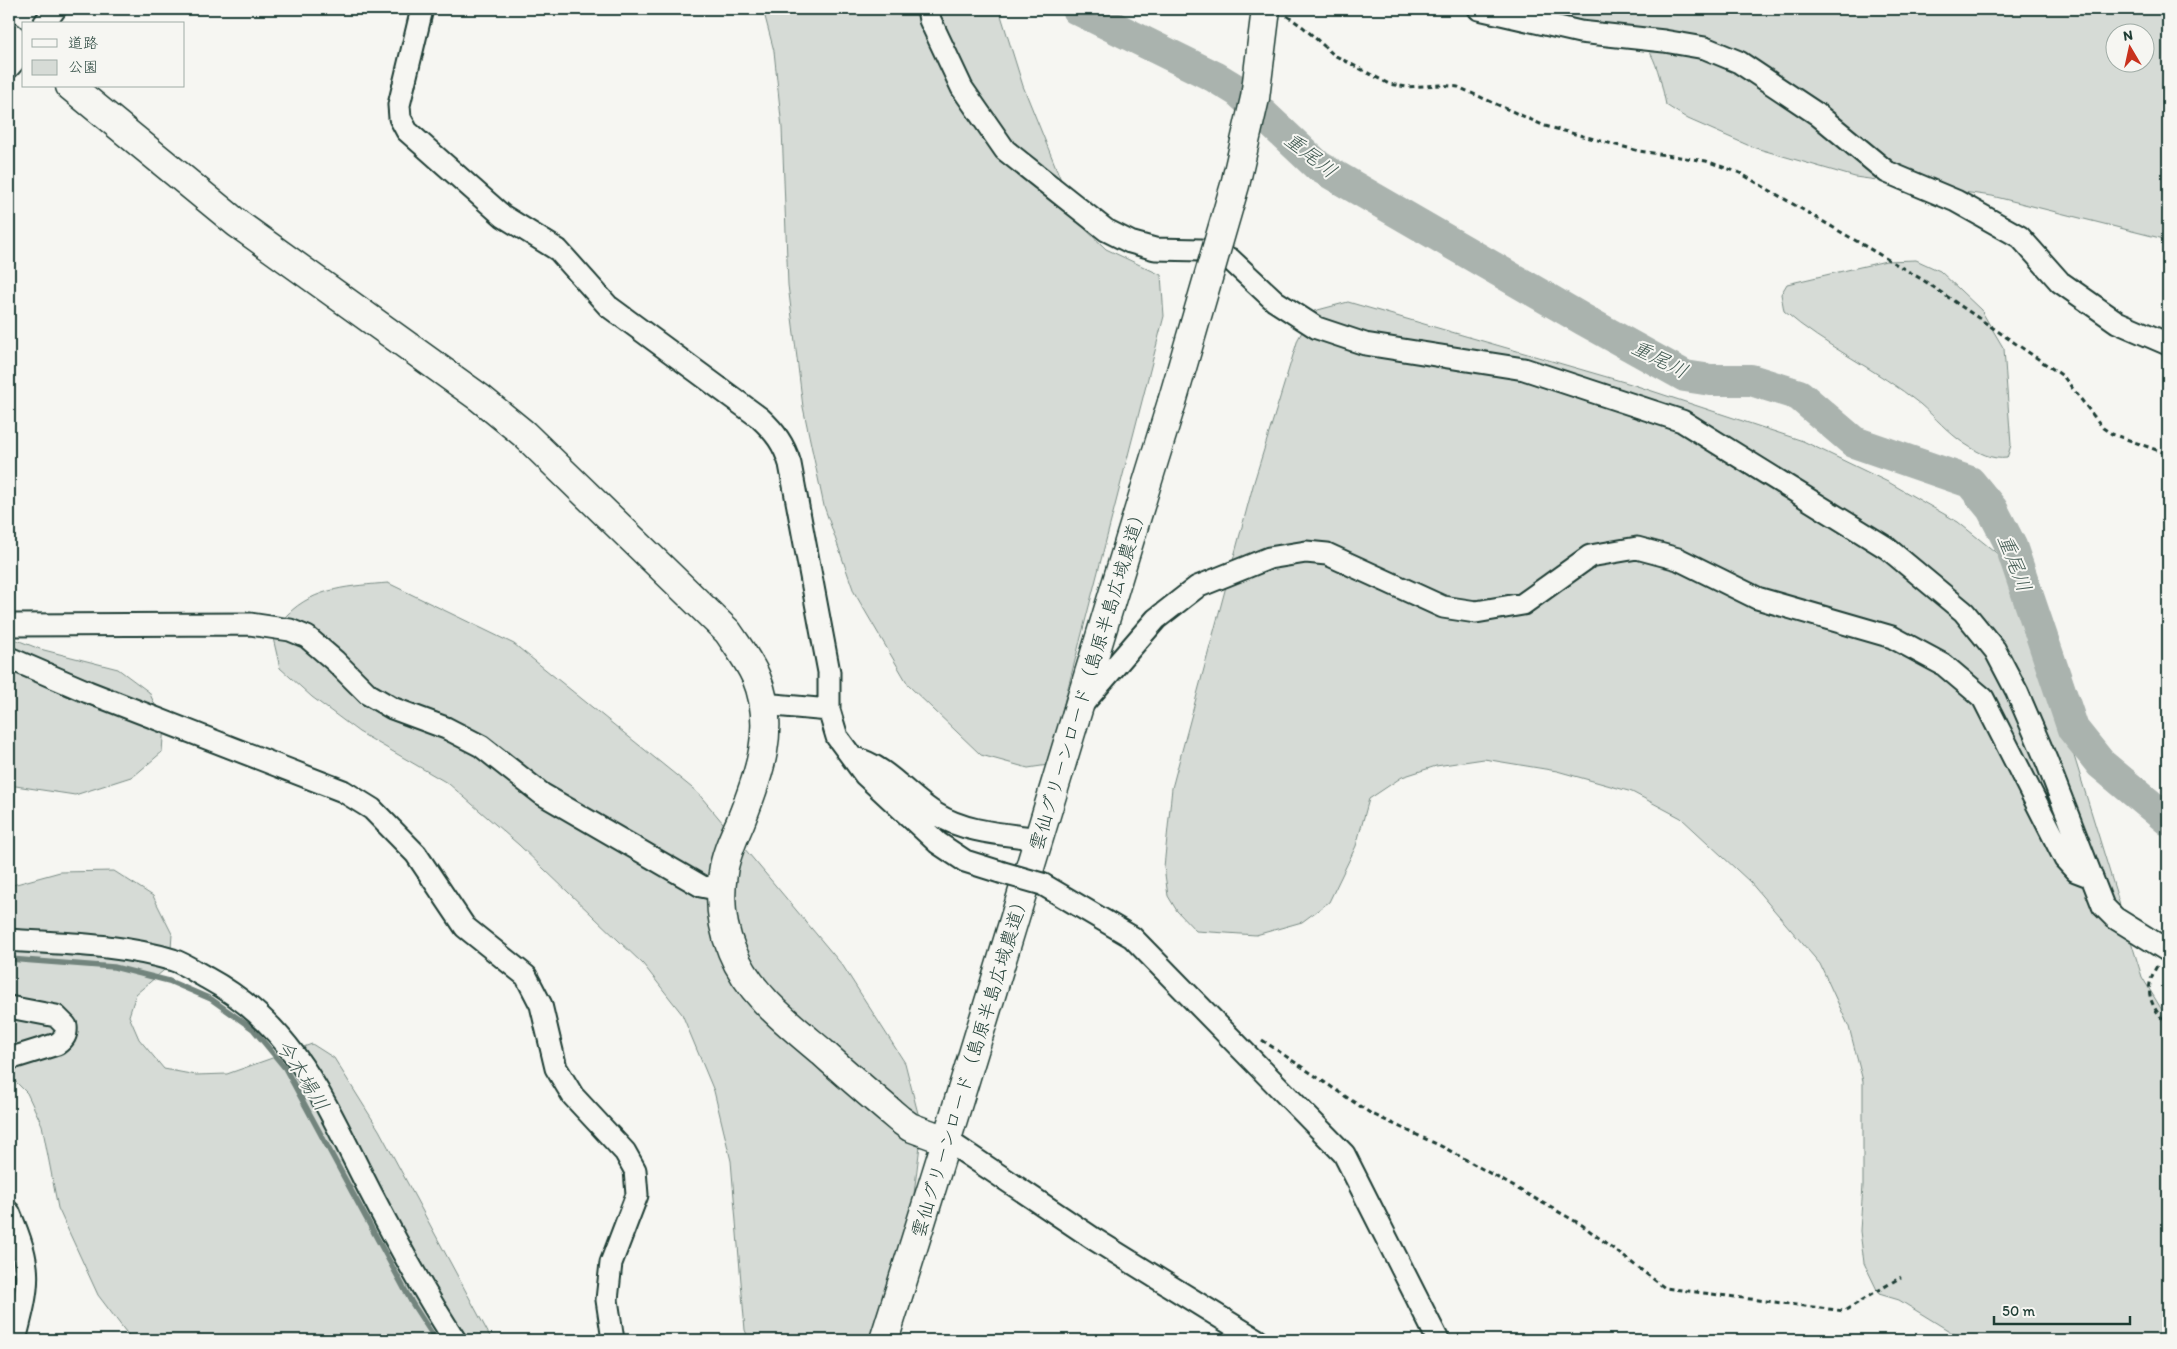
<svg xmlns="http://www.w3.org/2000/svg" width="2177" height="1349" viewBox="0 0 2177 1349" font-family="Itim,'Klee One',sans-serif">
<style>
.green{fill:#d6dbd6;stroke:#7a8c85;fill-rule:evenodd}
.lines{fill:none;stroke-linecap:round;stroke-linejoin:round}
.stream{stroke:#72847d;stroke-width:5.5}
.river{stroke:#aab3ae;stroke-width:32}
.street-casing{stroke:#1f3d34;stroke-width:25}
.secondary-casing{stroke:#1f3d34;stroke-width:31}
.path{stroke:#1f3d34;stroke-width:3;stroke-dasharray:5 4;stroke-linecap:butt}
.street{stroke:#f6f6f2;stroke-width:21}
.secondary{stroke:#f6f6f2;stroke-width:28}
.street-bridge-casing{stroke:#1f3d34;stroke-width:25;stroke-linecap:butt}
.secondary-bridge-casing{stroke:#1f3d34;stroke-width:31;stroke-linecap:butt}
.street-bridge{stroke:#f6f6f2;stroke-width:21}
.secondary-bridge{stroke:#f6f6f2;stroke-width:28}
.labels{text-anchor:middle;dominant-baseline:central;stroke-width:4;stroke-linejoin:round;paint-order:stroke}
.street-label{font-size:19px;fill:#1f3d34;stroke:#f6f6f2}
.water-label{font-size:20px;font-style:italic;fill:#425a52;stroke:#f6f6f2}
</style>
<rect width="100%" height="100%" fill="#f6f6f2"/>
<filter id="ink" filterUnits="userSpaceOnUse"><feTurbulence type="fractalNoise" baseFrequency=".02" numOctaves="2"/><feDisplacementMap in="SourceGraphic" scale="10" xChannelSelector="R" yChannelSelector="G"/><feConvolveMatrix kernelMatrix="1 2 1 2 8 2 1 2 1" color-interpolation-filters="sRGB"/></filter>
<g filter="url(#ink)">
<path class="green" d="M763 9H999L1023 86 1078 222 1106 249 1161 275 1164 316 1048 765 1028 768 981 755 909 686 854 592 824 506 803 407 788 285 782 128 774 51Z
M1551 9H2168V240L1992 196 1855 177 1752 147 1688 119 1666 105C1660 76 1653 38 1622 26 1611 22 1595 25 1583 21 1572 19 1561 13 1551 9ZM2114 32H2144V62H2114Z
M1916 260 1940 271 1981 310 2004 349 2011 445 2007 458C1992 460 1979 453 1965 444 1948 433 1935 417 1920 404 1877 369 1825 347 1784 311L1781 294 1787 284 1886 261Z
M1348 302 1631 384 1803 441 1890 483 1958 522 1999 555 2031 616 2142 977 2168 1020V1340H1964L1899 1300 1879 1294 1864 1263 1860 1231 1863 1185V1081L1849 1027 1820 964 1750 882 1681 818 1632 792 1557 771 1484 759 1436 766 1402 777 1369 799 1356 846 1329 902 1302 922 1256 935 1196 931 1177 911 1168 896 1164 867 1172 788 1254 482 1298 339 1314 311Z
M388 583 514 644 697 792 843 966 905 1063 922 1129 900 1307 891 1340H749L745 1330 731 1161 714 1091 682 1014 643 964 519 845 449 784 359 732 312 697 280 668 273 638C277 631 281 621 287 615 314 587 352 586 388 583Z
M9 637 40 649 118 669 149 692 164 724 162 752 134 776 75 795 9 785Z
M114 871 153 896 172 934 170 965 136 994 129 1016 139 1039 164 1069 196 1075 227 1074 312 1044 334 1058 379 1130 492 1340H132L98 1295 58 1208 42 1125 27 1093 9 1075V886L60 872Z"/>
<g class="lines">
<path class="stream" d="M9 959 114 967 169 981 211 999 253 1029 285 1068 412 1303 436 1340"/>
<path class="river" d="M1077 9 1215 77 1238 91 1318 166 1584 320 1685 376 1711 380H1751L1799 395 1854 442 1970 482 1992 509 2011 546 2073 729 2101 764 2168 820"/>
<defs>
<path id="street" d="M422 9 399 105 400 118 407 131 503 216 558 250 608 306 760 418C775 432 784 444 790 464L829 672V710L837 737 865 775 938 843 965 861 1000 872
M928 9 930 20 962 88 1005 150 1106 230 1130 242 1155 249 1201 250 1230 259 1275 301 1317 328 1365 344 1524 369 1682 421 1887 548 1964 612 1995 650 2017 692 2047 762 2103 906 2115 918 2168 951
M1479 9 1580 32 1664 41 1705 48 1739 62 1817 114 1887 172 1956 201 2020 237 2060 282 2117 322 2168 344
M44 24 55 9
M9 67 24 50
M9 625 250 624 290 630 307 637 335 661 368 694 392 708 446 728 481 746 542 794 701 886 721 890
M9 658 88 692 343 791 372 809 416 854 465 927 526 976 541 1005 556 1068 573 1096 625 1152 635 1170 637 1195 611 1263 607 1300 613 1340
M763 704 829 710
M1081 706 1156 619 1197 587 1269 558 1306 552 1327 554 1443 607 1476 612 1523 604 1590 556 1637 548 1678 559 1757 598 1892 637 1944 665 1983 698 2065 859 2076 871 2089 876
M854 758C887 766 908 797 936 814 966 833 1006 834 1040 839
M1042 884 1132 937 1344 1154 1438 1340
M9 940C64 944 121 944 173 960 185 964 196 972 207 978 297 1027 326 1106 371 1193 397 1243 424 1293 455 1340
M9 1007 56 1016 66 1026C67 1035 64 1039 57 1044L9 1059
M948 1141 1094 1239 1257 1340
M9 1212C33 1268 30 1282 15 1340"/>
<path id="secondary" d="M9 36 24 49
M70 86 238 224 480 398 524 434 728 632C738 647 749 661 756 677 777 727 759 776 740 823 733 839 725 856 723 873 719 899 722 927 732 951 749 994 788 1023 822 1052 847 1075 873 1097 899 1119L910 1127 948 1141
M884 1340C983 1029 1075 715 1172 402"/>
</defs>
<use href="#street" class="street-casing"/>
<use href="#secondary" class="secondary-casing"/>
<path class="path" d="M1287 16 1303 27 1334 55 1389 84 1407 87 1441 85 1458 87 1545 126 1639 151 1706 161 1740 173 1923 280 2063 376 2103 428 2112 434 2168 454
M2157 966C2142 991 2151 1006 2168 1026
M1262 1040 1370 1113 1445 1148 1582 1225 1665 1288 1844 1311 1901 1277"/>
<use href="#street" class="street"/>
<use href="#secondary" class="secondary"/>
<defs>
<path id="street-bridge" d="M1000 872 1042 884"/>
<path id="secondary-bridge" d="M1172 402 1235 185 1255 98 1266 9"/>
</defs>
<use href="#street-bridge" class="street-bridge-casing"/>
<use href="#secondary-bridge" class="secondary-bridge-casing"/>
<use href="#street-bridge" class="street-bridge"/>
<use href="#secondary-bridge" class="secondary-bridge"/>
</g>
</g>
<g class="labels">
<g class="street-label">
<text transform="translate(1088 678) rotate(-73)">雲仙グリーンロード（島原半島広域農道）</text>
<text transform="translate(970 1065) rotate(-73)">雲仙グリーンロード（島原半島広域農道）</text>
</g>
<g class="water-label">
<text transform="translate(1311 155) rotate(38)">重尾川</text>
<text transform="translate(1660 359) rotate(27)">重尾川</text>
<text transform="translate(2015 563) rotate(69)">重尾川</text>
<text transform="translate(303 1075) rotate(58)">今木場川</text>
</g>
</g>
<rect width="2177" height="1349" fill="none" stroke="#f6f6f2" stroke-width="30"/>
<rect x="15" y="15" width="2147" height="1319" fill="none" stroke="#1f3d34" stroke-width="2" filter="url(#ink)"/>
<rect x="22" y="22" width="162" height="65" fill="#f6f6f2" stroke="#a0aca6"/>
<rect x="32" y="39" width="25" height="8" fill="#f6f6f2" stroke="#a0aca6"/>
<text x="68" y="48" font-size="15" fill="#1f3d34">道路</text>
<rect x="32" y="60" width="25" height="15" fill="#d6dbd6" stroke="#a0aca6"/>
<text x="68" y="72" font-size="15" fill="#1f3d34">公園</text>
<g transform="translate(2130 48) rotate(351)"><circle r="24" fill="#f6f6f2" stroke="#a0aca6"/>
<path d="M0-4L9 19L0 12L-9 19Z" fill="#c8321e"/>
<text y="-8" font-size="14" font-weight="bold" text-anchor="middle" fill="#1f3d34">N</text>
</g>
<path d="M1994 1316v8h136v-8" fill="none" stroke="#1f3d34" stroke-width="2.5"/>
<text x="2002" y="1316" font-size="15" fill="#1f3d34" stroke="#f6f6f2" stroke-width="4" paint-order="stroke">50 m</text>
</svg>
